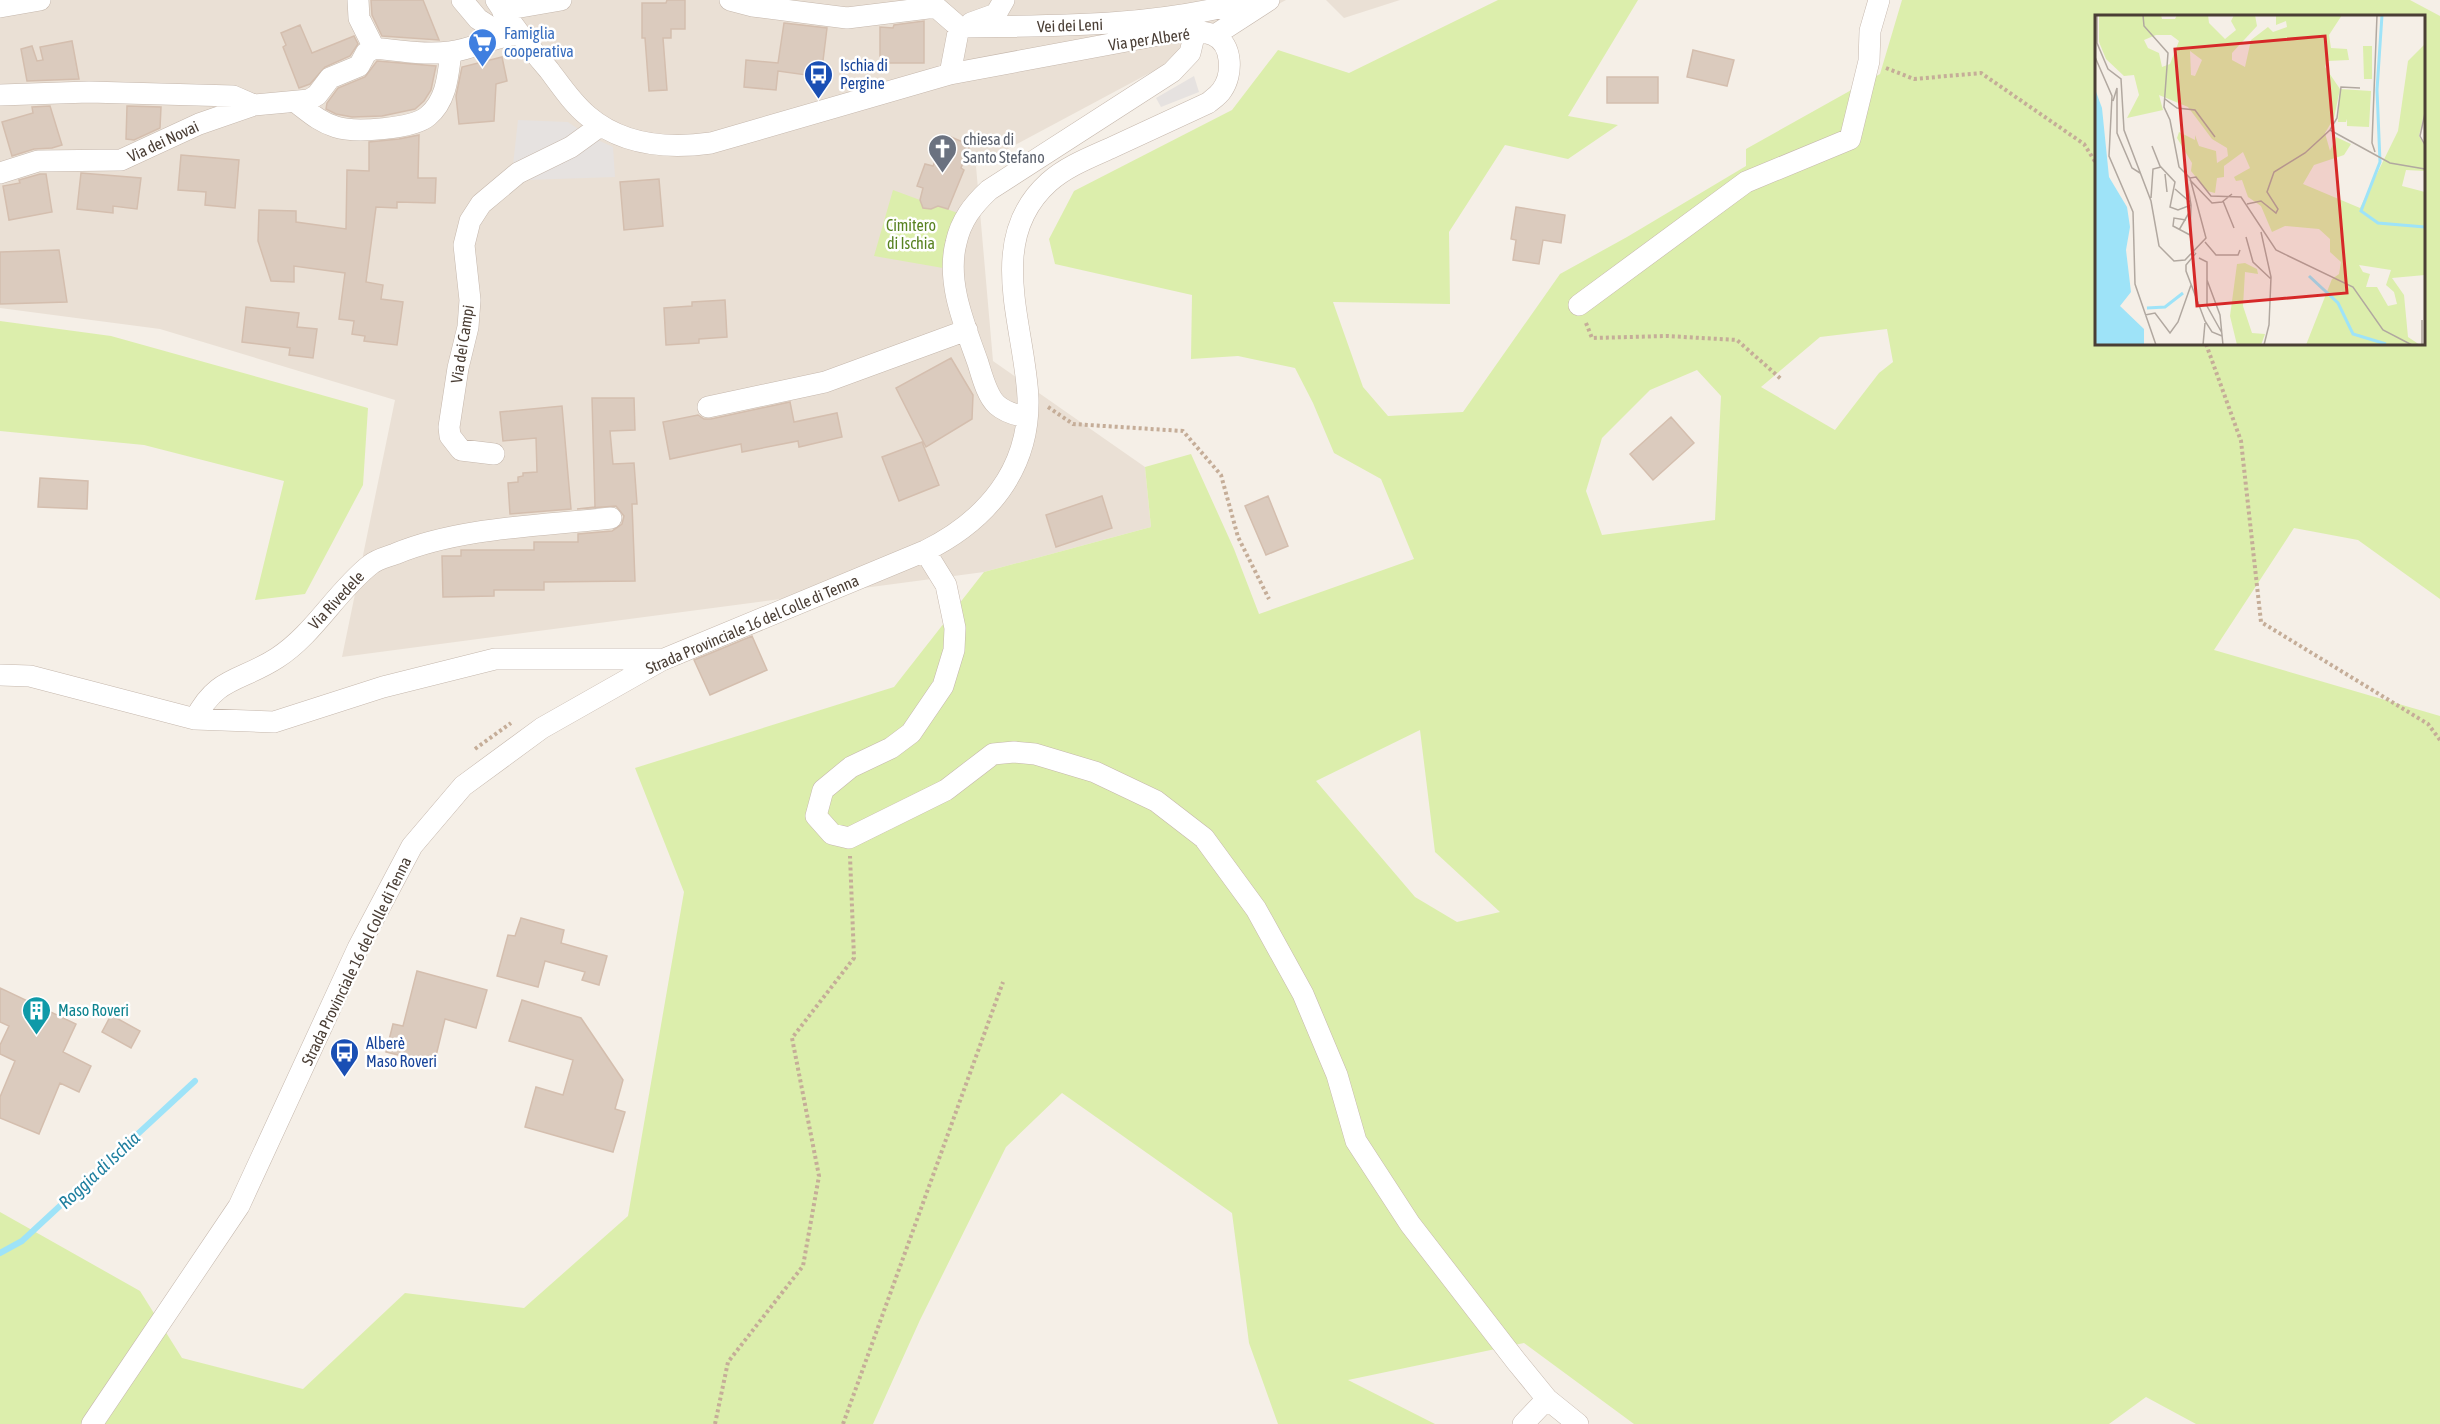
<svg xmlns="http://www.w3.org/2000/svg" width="2440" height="1424" viewBox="0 0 2440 1424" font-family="'Asap Condensed',sans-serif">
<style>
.residential{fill:#eae0d5}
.green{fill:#dceeac;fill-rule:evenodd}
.parking{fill:#e6e2e0}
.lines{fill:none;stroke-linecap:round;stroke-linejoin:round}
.stream{stroke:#9ee3f8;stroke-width:6}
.building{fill:#dbcbbe;stroke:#d4beae;stroke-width:1.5}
.minor-casing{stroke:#c5b7ac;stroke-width:22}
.path{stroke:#c5ad98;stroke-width:4;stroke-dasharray:3 3;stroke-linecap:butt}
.minor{stroke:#fff;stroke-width:21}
.labels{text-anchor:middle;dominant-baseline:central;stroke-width:5;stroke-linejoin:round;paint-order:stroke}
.street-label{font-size:16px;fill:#4a3e35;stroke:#fff}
.shop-label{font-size:16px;fill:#366cbe;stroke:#fff;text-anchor:start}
.transit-label{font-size:16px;fill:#164399;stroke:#fff;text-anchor:start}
.worship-label{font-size:16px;fill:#5b616d;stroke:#fff;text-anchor:start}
.park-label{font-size:16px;fill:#588221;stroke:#fff}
.culture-label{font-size:16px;fill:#0d838f;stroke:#fff;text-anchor:start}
.water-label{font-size:18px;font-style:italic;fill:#1f7f9f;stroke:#fff}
.inset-river{fill:none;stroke:#9ee3f8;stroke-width:3}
.inset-road{fill:none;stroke:#b1a8a0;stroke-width:1.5}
.view{fill:#d62828;fill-opacity:0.15;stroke:#d62828;stroke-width:3}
.inset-edge{fill:none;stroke:#4a3e35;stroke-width:3}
</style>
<rect width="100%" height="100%" fill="#f5efe7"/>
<path class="residential" d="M0 0H1286L976 166 993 361 1145 467 1151 527 984 572 342 657 395 400 160 329 0 308Z
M1326 0H1400L1344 18Z"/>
<path class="green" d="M1498 0H1638L1568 116 1618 125 1568 159 1505 145 1449 232 1450 304 1333 302 1363 387 1388 416 1463 412 1560 274 1627 237 1746 166V149L1880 74 1902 0H2410L2440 16V599L2358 540 2294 528 2214 650 2440 716V1424H2196L2146 1397 2109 1424H1634L1524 1343 1348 1380 1435 1424H1278L1249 1343 1232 1213 1062 1093 1006 1147 920 1320 873 1424H0V1212L140 1291 182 1358 303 1389 405 1293 524 1308 628 1216 684 892 635 768 894 687 984 572 1151 527 1145 467 1191 454 1234 549 1259 614 1414 559 1381 479 1334 453 1313 403 1295 368 1238 356 1191 359 1192 295 1055 264 1049 239 1074 191 1232 110 1278 50 1349 73ZM2096 16H2424V344H2096ZM1887 329 1893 362 1879 373 1835 430 1761 387 1820 337ZM1697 370 1721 396 1715 520 1602 535 1586 491 1602 438 1650 390ZM1420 730 1435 852 1500 912 1457 922 1415 897 1316 781Z
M893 190 920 200 924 208 931 209 938 206 958 213 943 268 874 256Z
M0 321 111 336 368 408 363 485 305 594 255 600 284 481 144 445 0 431Z"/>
<path class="parking" d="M1194 76 1199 92 1161 107 1156 98Z
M518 120 568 122 587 135 613 147 615 177 526 180 513 165Z"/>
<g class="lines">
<path class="stream" d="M0 1253 22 1241 195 1081"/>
</g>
<path class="building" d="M371 0H423L439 40 382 36 372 15Z
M667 0H685V29H671V38H663L667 90 649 91 645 38H642V3H666Z
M924 21V63H880V27L893 28 894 25Z
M784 23 827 28 821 77 778 71 776 90 744 87 746 60 778 63Z
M300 25 312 53 354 36 358 44 350 56 325 67 310 84 299 88 283 47 286 45 281 33Z
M72 41 79 79 27 81 21 49 32 46 37 61 43 60 40 47Z
M1693 50 1734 60 1727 86 1687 77Z
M502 57 507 81 496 84 494 121 459 124 456 96 462 67Z
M377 61 436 66 431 90 424 101 415 109 382 116 352 117 336 114 326 109 327 103 338 88 365 77Z
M1607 77H1658V103H1607Z
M50 106 62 145 52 148 34 149 12 156 2 122 33 113 32 107Z
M127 106 161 107 160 128 134 140 126 139Z
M419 135 418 178H436L435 203 397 202V208L376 207 366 282 383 285 381 299 403 302 397 345 364 341 365 336 352 334 354 321 339 319 345 273 294 266V282L271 281 258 241 259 210 296 211V222L346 229 347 170 369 171V142L399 139Z
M946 135 970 145 961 168 964 170 948 209 938 206 931 209 923 208 920 200 923 188 917 186 925 164 933 166Z
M181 155 239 160 235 208 205 205 206 192 178 190Z
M81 173 141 178 137 209 113 206V213L77 209Z
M40 174H46L52 212 9 220 3 186 20 183 19 180Z
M659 179 663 226 624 230 620 182Z
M1516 207 1565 215 1561 243 1543 240 1539 264 1513 260 1516 240 1511 239Z
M59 250 67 302 0 304V252Z
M725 300 727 337 699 339V343L666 345 664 308 692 306V302Z
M246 307 299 313 297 327 317 329 313 358 289 355 290 348 242 342Z
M951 358 973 395 972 419 926 447 896 388Z
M592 398H634L635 430 610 431 613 464 634 463 637 504H632L635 581 544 582V590H494V596L443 597 442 556H461V550H534V542H578V534L612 531 622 524 624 516 616 506 577 509 595 507Z
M790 402 794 422 837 413 842 437 799 447 798 441 742 452 741 444 670 459 663 422 698 415 704 419H711Z
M562 406 571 509 510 514 508 483 518 482V477L523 476V473L537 472 536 438 503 441 500 412Z
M1671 417 1694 443 1653 480 1630 454Z
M922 442 939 485 899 501 882 457Z
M40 478 88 481 87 509 38 507Z
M1102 496 1112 528 1056 547 1046 515Z
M1268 496 1288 546 1266 555 1245 506Z
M752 636 767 670 710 695 694 660Z
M521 918 564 930 561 943 607 956 599 985 582 980 585 972 545 961 538 987 497 976 508 935 515 936Z
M417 971 487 990 476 1028 445 1019 434 1064 386 1052 393 1024 403 1026Z
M0 988 76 1024 63 1052 91 1066 79 1092 60 1083 39 1134 0 1118V1097L15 1061 0 1054V1045L9 1026 0 1022Z
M522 1000 581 1018 623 1080 615 1109 625 1112 613 1152 525 1127 536 1087 563 1095 573 1060 509 1041Z
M111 1015 140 1031 131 1048 102 1032Z"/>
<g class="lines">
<defs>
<path id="minor" d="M358 0 359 18 374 48
M462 0 478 19 503 35
M730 0 753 6 847 18 936 7 959 27 950 74
M0 7 40 0
M502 10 561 0
M971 23 996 14 1004 0
M959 27C1057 26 1156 27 1252 0
M1215 35 1269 0
M0 95 89 92 233 96 254 105
M297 103C310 113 320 122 336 127 355 133 413 129 428 116 447 100 448 75 451 52
M0 173 38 161 121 160 199 124 254 105 309 100 317 95 330 78 359 66 366 53 374 48C399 51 426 55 450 52 474 49 495 36 519 34
M1579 305 1746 182 1850 139 1869 61 1870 31 1879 0
M708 407 825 382 967 330
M1026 417C1015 415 1005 412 997 405 987 396 982 376 978 363 965 326 946 283 956 243 961 220 973 205 989 190L1172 72 1190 53 1195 32
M494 454 461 450 450 436 449 427 458 368 468 327 470 300 464 245 470 221 481 204 518 173 571 147 600 126
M925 551 946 585 955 628 954 650 943 686 911 733 891 748 851 767 823 790 816 816 832 834 849 838 946 790 993 754 1014 752 1035 754 1095 772 1156 801 1204 838 1256 909 1303 994 1337 1075 1356 1141 1410 1224 1516 1361 1547 1399 1578 1424
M0 675 30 676 195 719 274 722 383 687 495 659H661
M195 719C217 676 240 682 277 658 314 634 336 592 370 565 377 559 387 557 395 554 460 527 541 526 611 518
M92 1424 239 1206 358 948 412 846 463 786 542 728 662 660 925 551C986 521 1030 470 1028 398 1025 326 984 240 1049 182 1067 166 1091 157 1113 147 1145 132 1176 118 1208 103 1213 99 1219 95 1222 90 1233 75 1233 43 1213 35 1202 30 1187 32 1175 32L950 74 711 143C668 149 622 145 588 116 573 104 561 86 549 70 530 48 512 25 496 0
M1523 1424 1547 1399"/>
</defs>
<use href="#minor" class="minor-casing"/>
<path class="path" d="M1886 68 1914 79 1981 73 2084 144 2096 163
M1586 323 1592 338 1667 336 1737 340 1781 379
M2206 344 2241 441 2261 622 2428 724 2440 740
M1048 407 1073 424 1183 431 1221 475 1238 537 1269 599
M475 749 511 723
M715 1424 728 1362 803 1266 819 1176 792 1038 854 958 850 856
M843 1424 1003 982"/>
<use href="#minor" class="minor"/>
</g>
<defs>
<symbol id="supermarket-pin" viewBox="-11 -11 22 30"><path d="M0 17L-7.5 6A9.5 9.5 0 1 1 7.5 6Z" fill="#3f7fe0" stroke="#fff"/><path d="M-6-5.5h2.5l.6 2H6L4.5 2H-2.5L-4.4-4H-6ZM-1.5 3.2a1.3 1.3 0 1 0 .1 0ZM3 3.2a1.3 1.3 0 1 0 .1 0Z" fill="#fff"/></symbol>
<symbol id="bus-pin" viewBox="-11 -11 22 30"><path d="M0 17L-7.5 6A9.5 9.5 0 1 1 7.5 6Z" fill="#1a4fb4" stroke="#fff"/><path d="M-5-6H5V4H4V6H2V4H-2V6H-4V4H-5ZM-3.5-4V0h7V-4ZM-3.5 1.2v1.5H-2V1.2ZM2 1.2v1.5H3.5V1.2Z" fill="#fff"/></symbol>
<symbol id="church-pin" viewBox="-11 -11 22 30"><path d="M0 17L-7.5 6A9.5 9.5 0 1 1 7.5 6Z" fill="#6b7280" stroke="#fff"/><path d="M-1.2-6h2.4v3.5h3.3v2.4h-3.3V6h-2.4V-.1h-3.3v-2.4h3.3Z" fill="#fff"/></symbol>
<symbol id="building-pin" viewBox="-11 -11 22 30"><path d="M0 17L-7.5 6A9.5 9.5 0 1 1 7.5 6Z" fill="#0f9aa8" stroke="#fff"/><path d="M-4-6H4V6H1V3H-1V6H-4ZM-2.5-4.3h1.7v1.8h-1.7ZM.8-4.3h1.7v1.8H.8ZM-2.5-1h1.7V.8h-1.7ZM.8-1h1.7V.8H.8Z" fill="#fff"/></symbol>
</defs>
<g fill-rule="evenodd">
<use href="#supermarket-pin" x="466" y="26" width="33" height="45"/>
<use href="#bus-pin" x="802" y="58" width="33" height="45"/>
<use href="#church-pin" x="926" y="132" width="33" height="45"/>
<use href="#building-pin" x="20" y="994" width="33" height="45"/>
<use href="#bus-pin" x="328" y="1036" width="33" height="45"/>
</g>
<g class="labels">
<g class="street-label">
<text transform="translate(1070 25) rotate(-2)">Vei dei Leni</text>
<text transform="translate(1149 39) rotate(-8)">Via per Alberé</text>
<text transform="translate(163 141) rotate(-25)">Via dei Novai</text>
<text transform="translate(462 344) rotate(-81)">Via dei Campi</text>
<text transform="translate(336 600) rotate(-47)">Via Rivedele</text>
<text transform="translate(752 624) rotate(-23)">Strada Provinciale 16 del Colle di Tenna</text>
<text transform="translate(356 961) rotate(-64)">Strada Provinciale 16 del Colle di Tenna</text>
</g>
<g class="shop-label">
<text x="504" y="33">Famiglia<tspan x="504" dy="18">cooperativa</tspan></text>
</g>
<g class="transit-label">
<text x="840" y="65">Ischia di<tspan x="840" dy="18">Pergine</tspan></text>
<text x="366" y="1043">Alberè<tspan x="366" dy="18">Maso Roveri</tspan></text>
</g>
<g class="worship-label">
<text x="963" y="139">chiesa di<tspan x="963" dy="18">Santo Stefano</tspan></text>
</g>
<g class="park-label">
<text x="911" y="225">Cimitero<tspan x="911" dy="18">di Ischia</tspan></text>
</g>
<g class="culture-label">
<text x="58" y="1010">Maso Roveri</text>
</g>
<g class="water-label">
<text transform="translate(99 1170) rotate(-43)">Roggia di Ischia</text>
</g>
</g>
<g transform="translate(2095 15)">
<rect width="330" height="330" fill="#f5efe7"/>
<path d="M4 0H66L67 4H80L82 0H113L114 8 130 24 141 15 136 6 139 0H160L162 11 137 38V45L150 52 156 25 173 12 178 17 192 12 191 6 181 10V0H247L234 20 236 33 252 34 254 45 232 46 230 52 245 74 239 103 230 118 235 136 241 122 256 129 249 140 219 150 208 169 265 193 303 116 313 46 330 29V95L324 121 330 131V156L311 155 307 171 330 177V260L297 263 309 280 313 322 325 330H211L237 264 244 259 246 247 235 237V224L224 214 190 211 177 217 166 191 153 182 147 165 141 166 139 162 155 153 148 137 129 151V162L122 163 120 178 112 176 96 156 97 148 82 123 84 117 100 125V120L104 131 121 136 122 148 133 141 132 133 117 124 93 92 64 80 68 95 32 103 44 80 39 60 29 61 11 44 4 27ZM61 20H76L84 26 75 49 67 52 64 38 53 33 49 25ZM95 36 107 45 100 61 96 60ZM264 250 296 255 291 270 299 277 302 289 293 291 282 272H271L275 259 268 257ZM268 31H277V64H269ZM245 74 276 76 274 112 252 111V104L251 107H243ZM150 248 162 254 163 259 150 257 148 291 157 318 170 319 166 330H142L135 301 142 249Z" fill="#dceeac" fill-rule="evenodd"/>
<path d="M0 74 7 93 14 162 32 192 35 212 31 235 36 277 25 291 49 314V330H0Z" fill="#9ee3f8"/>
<path class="inset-river" d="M287 0 282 75 285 147 266 196 283 208 330 212M214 261 243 288 258 319 291 329M52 293 70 292 88 278"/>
<path class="inset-road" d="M2 0V28L13 54 26 64 29 115 56 186 64 231 79 246 90 245 111 223 95 163M48 0 49 11 73 38 69 92 75 105 84 152 95 163M0 42 17 81 14 141 38 197 40 269 61 330M70 84 82 93 100 95 120 122M18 86 22 73V118L37 153 45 158M330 98 325 121 330 130M235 115 295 148 330 154M57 131 65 151 80 167 75 192 83 195 96 190M280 137 277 128 282 0M70 159 72 177M91 159 96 190M95 163 101 162 116 181 146 182 181 235 258 272 288 315 317 330M95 165 117 188 127 187 137 179M80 174 95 187M56 183 58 154 66 152M128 186 139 213M152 189 166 186 181 198 183 194 172 177 179 157 210 138 235 115 242 103 246 72 265 73M96 190 95 220 99 238M91 205 79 203 78 211 95 220M84 215 95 196M166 217 176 262 174 310 169 330M151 222 158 247 176 264M110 227 121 240H143L145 235M101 238 91 250V256L110 306 117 317 127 321M104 243 112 247V291L127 318M112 265 125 300 128 330M50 300 60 298 75 318 83 307 96 270M108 330 110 308M327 330V305"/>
<path class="view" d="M230 21 252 278 102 291 80 34Z"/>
<rect width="330" height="330" class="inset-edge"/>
</g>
</svg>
